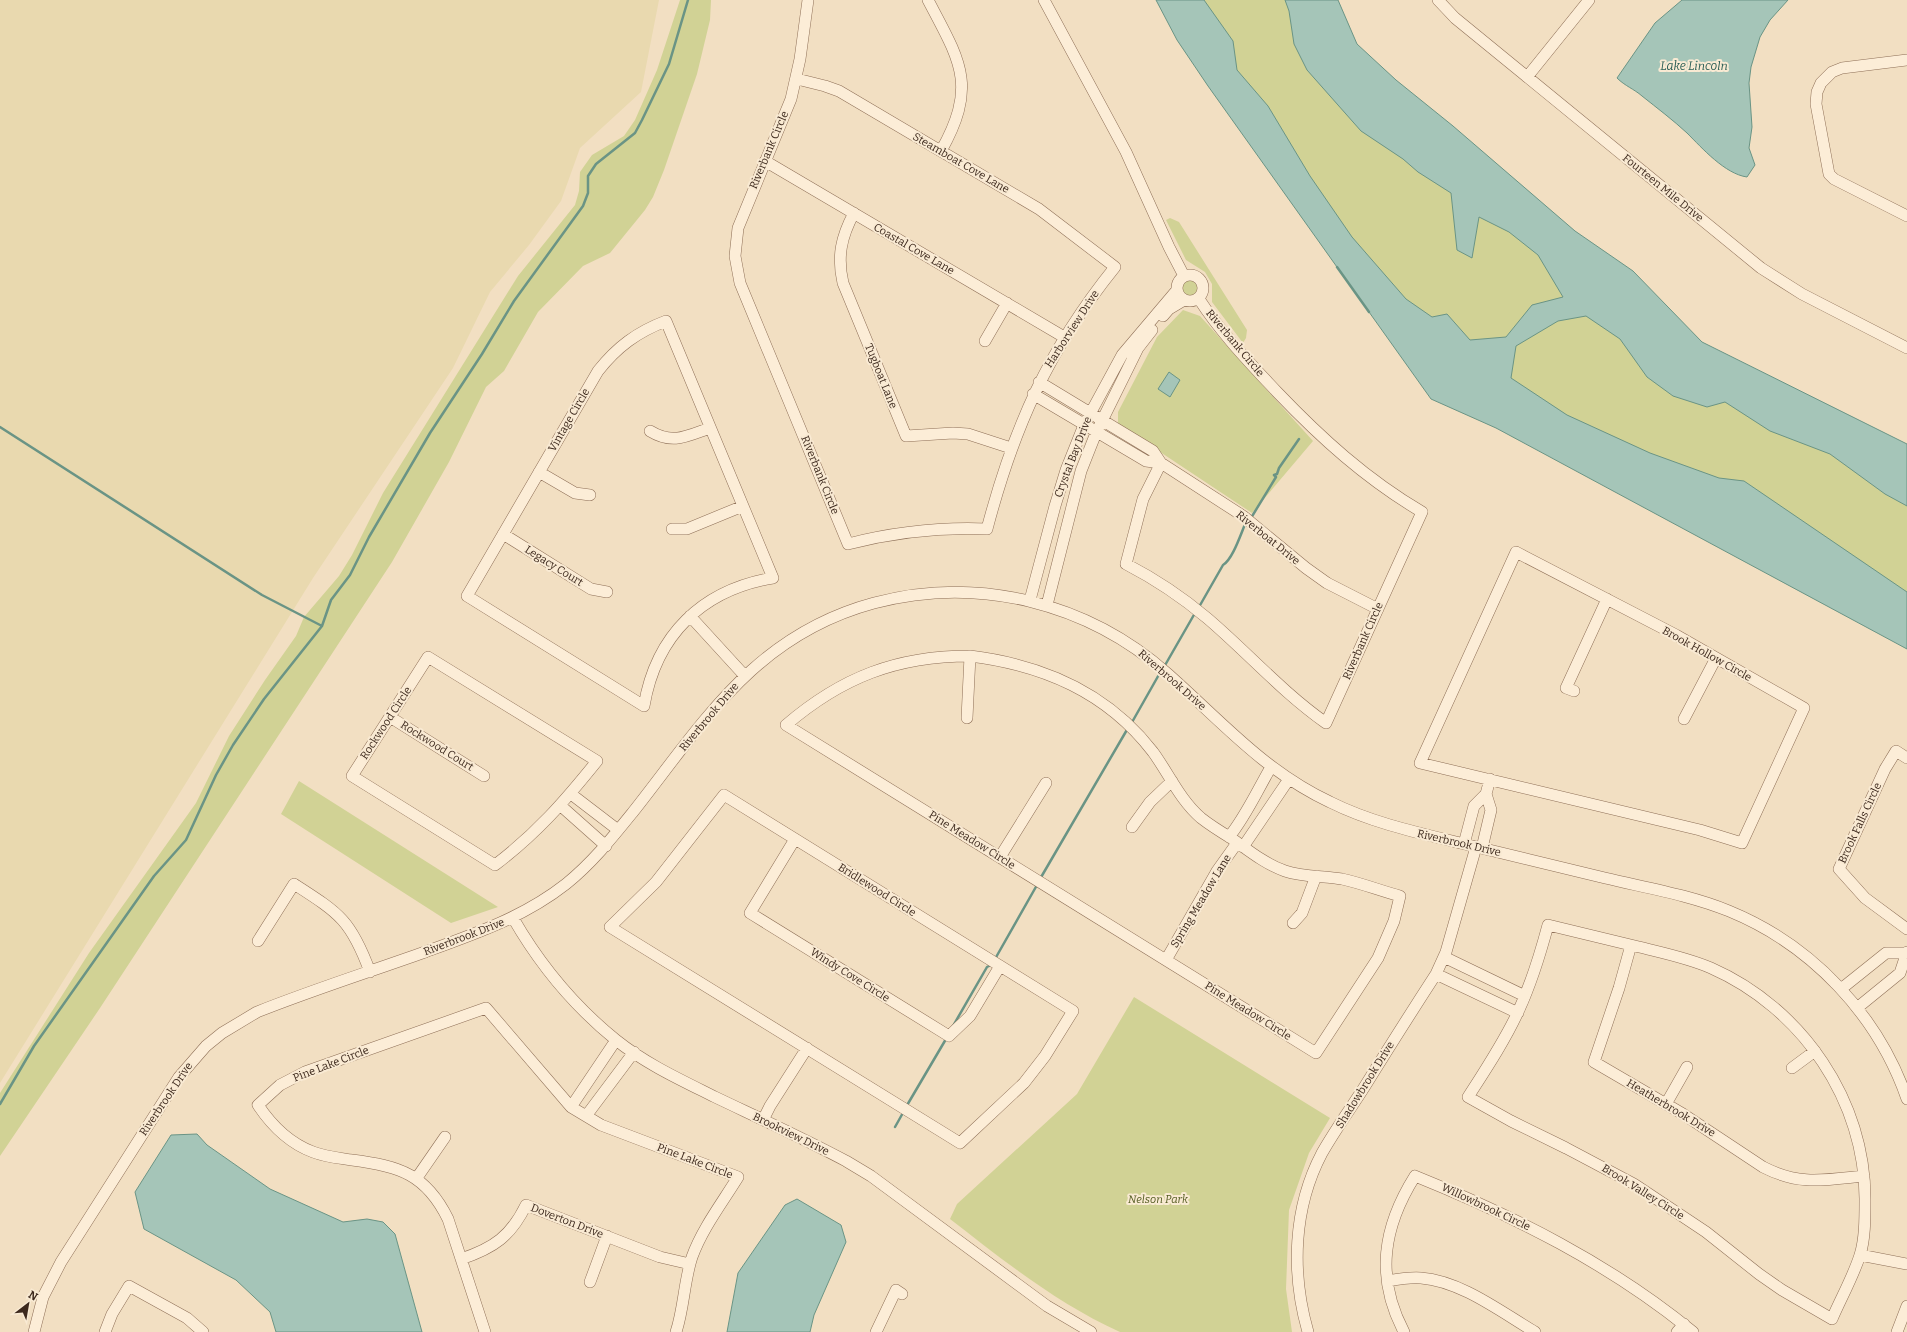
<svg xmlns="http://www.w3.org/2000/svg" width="1907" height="1332" viewBox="0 0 1907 1332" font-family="Bitter,serif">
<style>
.farmland{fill:#e9d9af}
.green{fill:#d1d295}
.water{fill:#a5c5b8;stroke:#6a9485}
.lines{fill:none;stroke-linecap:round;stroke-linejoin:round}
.stream{stroke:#6a9485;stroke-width:2.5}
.minor-casing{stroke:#8e6f57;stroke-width:12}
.minor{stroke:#fcedd7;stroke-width:11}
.labels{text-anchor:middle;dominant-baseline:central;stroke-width:4;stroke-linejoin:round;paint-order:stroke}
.street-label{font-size:11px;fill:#3d291d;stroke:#f9ead3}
.park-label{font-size:11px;font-style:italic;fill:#535b21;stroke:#f9ead3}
.water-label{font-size:12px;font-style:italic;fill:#2b5e55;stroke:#f9ead3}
</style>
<rect width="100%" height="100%" fill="#f2dfc2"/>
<path class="farmland" d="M0 0H659L641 92 580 148 561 201 529 245 490 292 453 368 313 578 0 1083Z"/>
<path class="green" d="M680 0H711L710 20 697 74 664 170 653 197 645 210 610 253 583 266 538 312 504 371 486 387 449 462 392 562 100 1008 0 1156V1093L89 953 196 803 229 736 265 680 296 636 304 617 339 576 352 555 383 493 518 276 575 205 579 191 580 172 592 155 624 136 635 120 657 70Z
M1201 0H1292L1339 88 1907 492V604L1517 400 1398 308 1257 110Z
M1170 218 1179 222 1247 330 1246 338 1243 343 1212 302V284L1205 272 1186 260 1166 220Z
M1180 288a11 11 0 1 1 22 0a11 11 0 1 1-22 0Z
M1183 310 1200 316 1313 441 1252 513 1118 424V412L1157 337Z
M299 781 498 907 451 923 281 814Z
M1134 997 1330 1118 1309 1153 1289 1210 1286 1289 1292 1332H1120C1058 1304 1004 1261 950 1219L957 1204 1077 1094Z"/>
<path class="water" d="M1156 0H1204L1233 41 1237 70 1268 106 1310 176 1352 237 1406 299 1432 317 1447 314 1470 340 1506 337 1532 305 1563 297 1538 255 1509 232 1479 217 1472 258 1457 250 1451 193 1418 172 1403 159 1361 131 1307 70 1294 44 1289 11 1285 0H1338L1357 44 1396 80 1453 126 1575 231 1633 271 1702 342 1907 444V506L1885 494 1830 454 1770 431 1725 402 1707 407 1673 396 1647 377 1620 339 1586 316 1558 321 1516 346 1511 378 1567 415 1650 453 1719 478 1744 481 1907 592V649L1496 428 1431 399 1208 86 1177 40Z
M1682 0H1788L1770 20 1760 37 1751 67 1749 83 1752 127 1749 148 1755 165 1747 177C1725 174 1702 148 1687 133 1673 120 1657 108 1642 96 1634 89 1625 86 1617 78L1655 23Z
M1169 372 1180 380 1170 397 1158 389Z
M197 1134 207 1145 270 1189 343 1222 367 1219 383 1222 395 1234 422 1332H276L270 1312 236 1280 144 1229 135 1192 171 1135Z
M797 1199 841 1225 846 1242 814 1315 810 1332H727L738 1273 785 1205Z"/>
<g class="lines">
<path class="stream" d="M1337 267 1369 312
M0 427 262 595 322 626
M1251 518 1276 477 1274 475 1277 474 1279 468 1299 439
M1199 607 1223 565C1233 559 1241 533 1246 522
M1164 667 1195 613
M1131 724 1161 671
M1040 879 1128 728
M995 959 1037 885
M953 1026 987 967 991 965
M0 1104 34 1046 154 876 186 840 216 775 233 745 264 699 322 626 331 600 350 575 369 537 430 433 482 354 514 301 583 206 588 193V176L596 164 635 133 642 120 669 64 688 0
M906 1107 946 1039
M895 1127 904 1111"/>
<defs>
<path id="minor" d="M928 0C960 61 978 85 941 151
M1044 0 1126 152 1169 247 1184 276
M1438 0 1455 18 1761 268 1802 294 1907 348
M1907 60 1842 68 1832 72 1821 83 1817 92 1816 104 1829 174 1834 179 1907 216
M1527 77 1589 0
M797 79 825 86 839 91 1039 209 1115 267C1048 350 1014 427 987 529 939 527 895 532 848 544L740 283 735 256 738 228 791 99 800 59 808 0
M765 161 1064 337
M854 213C841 237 837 257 843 283L906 436 953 433 968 434 1011 448
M1177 288a13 13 0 1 1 26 0a13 13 0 1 1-26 0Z
M1163 316 1169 309 1184 300
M666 321 773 578C702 590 656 635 644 706L467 596 598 371C617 347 637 332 666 321Z
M985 341 1007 303
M1039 382 1153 451 1161 463 1243 516 1306 568 1327 583 1378 609
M1033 394 1146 461 1161 463
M650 431C673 445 687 436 710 428
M1161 463 1143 499 1126 564C1155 579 1182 597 1207 618 1247 652 1282 692 1326 723L1422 512C1366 479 1321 438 1277 392 1249 362 1221 333 1199 299
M539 472 575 493 590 495
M672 529H687L743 506
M503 534 591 589 607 592
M1516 552 1676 635 1804 708 1742 843 1700 830 1420 763Z
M1030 600 1055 506 1066 470 1084 425 1122 355 1177 290
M1047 605 1081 471 1096 433 1138 348 1152 330
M690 616 744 675
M970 656C1043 665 1107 692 1153 752 1169 774 1180 800 1201 818 1210 825 1221 832 1231 838 1248 850 1265 864 1285 871 1303 877 1323 876 1342 879 1361 883 1381 891 1400 896L1394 921 1378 958 1316 1053 786 725C842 677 897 656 970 656Z
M428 657 597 761C564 802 537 833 495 865L352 776Z
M1574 691 1566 688 1607 599
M390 717 484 776
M967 718 970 656
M1684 719 1716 658
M1907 758 1896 751 1885 769 1839 869 1865 898 1907 929
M571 794 618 830
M724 795 1073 1011 1045 1056 1024 1083 960 1143 610 927 656 882Z
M561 806 606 846
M1132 827 1150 802 1172 781
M1229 837C1246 816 1257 791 1271 767
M795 839 750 913 949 1036 970 1016 1000 966
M1464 844 1474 806 1486 794
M1243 847 1289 779
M1482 848 1491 810 1486 794 1490 779
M1000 857 1046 783
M513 918C540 965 574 1006 616 1040 646 1064 681 1080 715 1097 759 1118 803 1138 846 1161L871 1176 1047 1306 1091 1332
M1293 923 1302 913 1316 876
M1548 925C1578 932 1609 940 1639 947 1663 953 1688 958 1711 968 1802 1008 1866 1101 1865 1201 1865 1219 1865 1239 1860 1255 1853 1277 1841 1298 1832 1319L1782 1290 1759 1274 1706 1232 1634 1184 1566 1148 1511 1121 1468 1097C1486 1069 1504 1042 1518 1012 1531 984 1540 955 1548 925Z
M258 941 294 884C339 913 351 920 370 972
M1631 945 1619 988 1594 1062 1683 1114 1763 1167C1800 1186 1824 1180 1864 1176
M1444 957 1525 996
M1166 960 1217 871 1237 843
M1436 974 1518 1013
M1841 989 1886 953H1905
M1857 1008 1900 973 1907 952
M1792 1068 1815 1051
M1666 1104 1687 1067
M571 1107 616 1040
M586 1116 634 1052
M763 1120 770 1106 807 1048
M416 1179 445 1137
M1860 1255 1907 1264
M461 1259C494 1248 511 1236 526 1205L660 1257 690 1264
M1388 1281C1399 1279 1410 1277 1421 1278 1461 1281 1501 1312 1535 1332
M590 1282 607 1236
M34 1332 43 1297 61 1262 179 1077 206 1046 222 1033 257 1012C312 990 369 972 425 952 475 934 524 917 566 884 592 863 612 838 633 812 704 722 755 635 874 603 978 575 1088 603 1168 674 1221 721 1264 771 1330 802 1368 821 1410 831 1452 841 1503 853 1554 866 1605 878 1647 888 1690 895 1729 911 1812 945 1878 1015 1907 1099
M105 1332 112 1314 129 1286 187 1318 203 1332
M485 1332 448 1219C426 1174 399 1166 352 1160 339 1158 326 1157 313 1152 289 1143 272 1126 258 1105L280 1085 305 1072 486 1008 571 1107 601 1125 738 1177C722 1203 702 1229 692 1257 684 1281 684 1308 676 1332
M876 1332 896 1290 902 1294
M1308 1332C1291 1273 1293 1208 1322 1153 1335 1130 1351 1108 1365 1086 1388 1049 1412 1011 1436 974L1446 952 1476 847
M1404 1332C1375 1277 1383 1227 1415 1176 1514 1216 1610 1264 1693 1332
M1677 1332 1684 1324
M1897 1332 1907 1306"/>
</defs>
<use href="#minor" class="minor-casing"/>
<use href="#minor" class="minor"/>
</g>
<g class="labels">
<g class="street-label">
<text transform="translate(769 150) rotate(-67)">Riverbank Circle</text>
<text transform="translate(961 163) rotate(30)">Steamboat Cove Lane</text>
<text transform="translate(1663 188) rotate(39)">Fourteen Mile Drive</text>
<text transform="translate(914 249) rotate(30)">Coastal Cove Lane</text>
<text transform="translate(1072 329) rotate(-57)">Harborview Drive</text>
<text transform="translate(1235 343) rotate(50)">Riverbank Circle</text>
<text transform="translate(881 376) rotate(68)">Tugboat Lane</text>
<text transform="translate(569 420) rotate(-60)">Vintage Circle</text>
<text transform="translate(1073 457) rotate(-69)">Crystal Bay Drive</text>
<text transform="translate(820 475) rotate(68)">Riverbank Circle</text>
<text transform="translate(1268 538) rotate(39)">Riverboat Drive</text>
<text transform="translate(554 566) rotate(32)">Legacy Court</text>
<text transform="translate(1363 641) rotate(-66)">Riverbank Circle</text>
<text transform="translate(1707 654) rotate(29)">Brook Hollow Circle</text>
<text transform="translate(1172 680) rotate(41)">Riverbrook Drive</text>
<text transform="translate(709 717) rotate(-50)">Riverbrook Drive</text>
<text transform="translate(386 723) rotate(-57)">Rockwood Circle</text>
<text transform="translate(437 746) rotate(32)">Rockwood Court</text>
<text transform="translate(1860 823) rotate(-65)">Brook Falls Circle</text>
<text transform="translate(972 840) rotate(32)">Pine Meadow Circle</text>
<text transform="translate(1459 843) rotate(13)">Riverbrook Drive</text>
<text transform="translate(877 890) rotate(32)">Bridlewood Circle</text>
<text transform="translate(1201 901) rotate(-59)">Spring Meadow Lane</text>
<text transform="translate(464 937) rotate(-21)">Riverbrook Drive</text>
<text transform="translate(850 975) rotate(32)">Windy Cove Circle</text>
<text transform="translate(1248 1011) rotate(32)">Pine Meadow Circle</text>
<text transform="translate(331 1064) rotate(-21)">Pine Lake Circle</text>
<text transform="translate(1365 1085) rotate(-58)">Shadowbrook Drive</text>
<text transform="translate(166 1099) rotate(-56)">Riverbrook Drive</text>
<text transform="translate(1671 1108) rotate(31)">Heatherbrook Drive</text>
<text transform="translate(791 1134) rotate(26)">Brookview Drive</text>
<text transform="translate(695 1161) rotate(21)">Pine Lake Circle</text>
<text transform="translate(1643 1192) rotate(32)">Brook Valley Circle</text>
<text transform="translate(1486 1207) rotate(25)">Willowbrook Circle</text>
<text transform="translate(567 1221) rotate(21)">Doverton Drive</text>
</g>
<g class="park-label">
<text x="1158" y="1199">Nelson Park</text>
</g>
<g class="water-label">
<text x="1694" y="66">Lake Lincoln</text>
</g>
</g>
<g transform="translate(28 1304) rotate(31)" stroke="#f9ead3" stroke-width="3" paint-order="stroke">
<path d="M0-3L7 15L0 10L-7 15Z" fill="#3d291d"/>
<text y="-6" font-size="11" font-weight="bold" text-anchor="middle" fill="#3d291d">N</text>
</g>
</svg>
